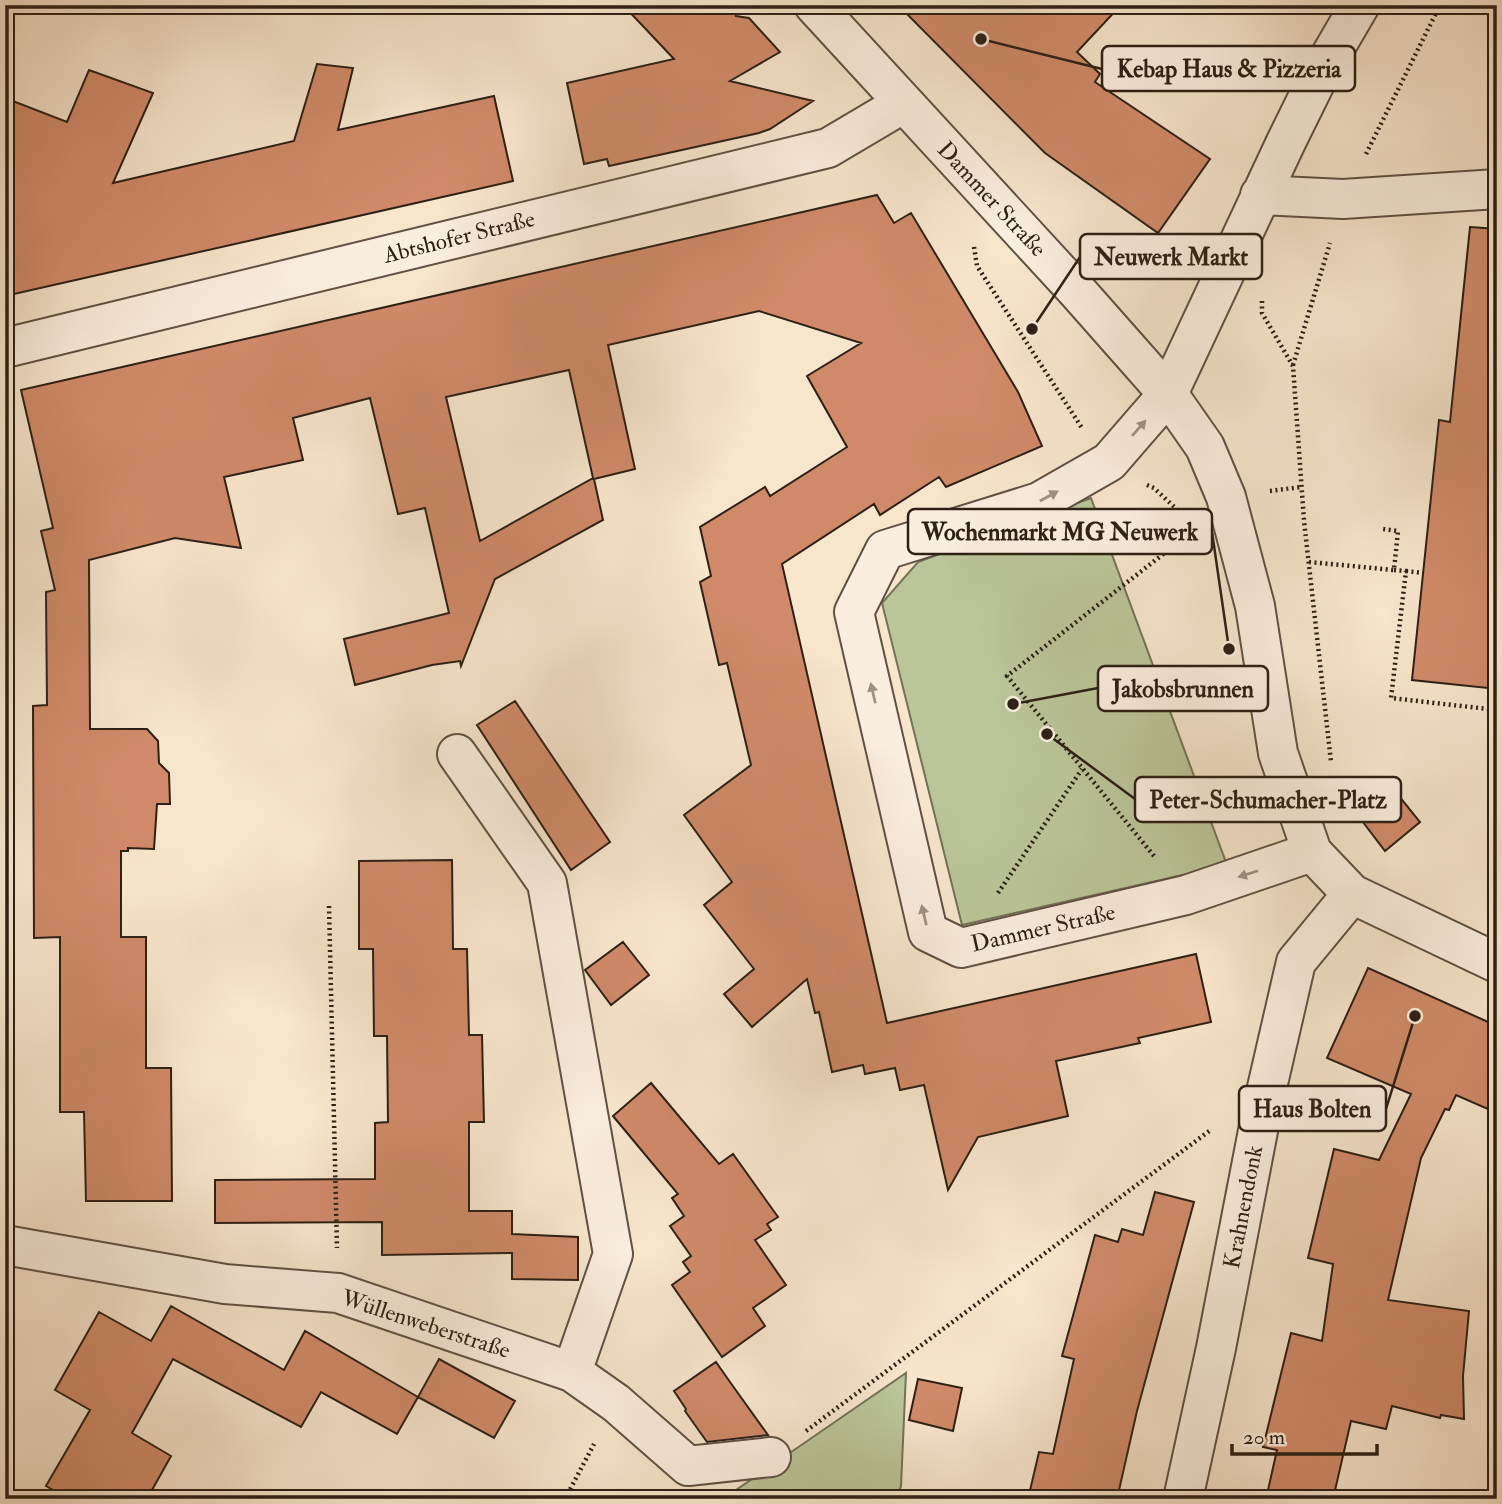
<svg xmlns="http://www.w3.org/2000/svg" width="1502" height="1504" viewBox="0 0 1502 1504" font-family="'IM FELL Double Pica',serif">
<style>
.green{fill:#bac599;stroke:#747258;stroke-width:2}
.building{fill:#d08a69;stroke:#2d2016;stroke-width:2;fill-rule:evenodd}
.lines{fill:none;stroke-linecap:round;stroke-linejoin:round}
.minor-casing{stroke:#605144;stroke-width:42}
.path{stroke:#2d2016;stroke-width:4.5;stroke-dasharray:2 3.5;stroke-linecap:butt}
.minor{stroke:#faeede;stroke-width:38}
.oneway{fill:#9e9184}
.labels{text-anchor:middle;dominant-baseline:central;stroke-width:5;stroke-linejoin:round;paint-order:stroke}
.street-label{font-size:23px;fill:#2d2016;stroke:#faeede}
.leader{fill:none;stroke:#2d2016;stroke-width:2.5}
.callout-dot{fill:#2d2016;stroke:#faeede;stroke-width:2.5}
.callout{fill:#faeede;stroke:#2d2016;stroke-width:2.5}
.callout-label{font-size:24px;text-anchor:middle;font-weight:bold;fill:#2d2016}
</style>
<rect width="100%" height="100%" fill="#f7e5cc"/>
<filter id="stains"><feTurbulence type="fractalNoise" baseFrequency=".00286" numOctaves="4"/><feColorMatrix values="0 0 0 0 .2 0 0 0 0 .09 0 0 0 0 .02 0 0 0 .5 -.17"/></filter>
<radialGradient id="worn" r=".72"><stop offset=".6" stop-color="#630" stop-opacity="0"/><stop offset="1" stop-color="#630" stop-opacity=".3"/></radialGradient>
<path class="green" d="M1091 498 1227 865 962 925 882 603 918 562Z
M906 1373 901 1486 897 1499H723Z"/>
<path class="building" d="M623 5H733L736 16 749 18 780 52 730 81 813 101 770 129 759 133 609 166 607 159 584 164 567 83 674 59Z
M898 5H1121L1077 52 1100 74 1095 82 1210 159 1158 233 1045 153Z
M317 64 353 68 338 130 494 96 513 181 5 296V98L67 122 89 70 153 93 113 183 294 141Z
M877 195 894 223 911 213 1018 392 1042 446 946 487 939 477 880 515 874 504 782 564 887 1023 1196 954 1211 1022 1138 1038 1140 1043 1056 1061 1068 1116 978 1137 948 1190 924 1085 900 1090 895 1068 865 1074 863 1065 832 1072 819 1012 815 1013 807 979 752 1027 724 994 754 969 704 905 732 882 684 815 751 765 727 663 719 665 700 582 711 576 700 527 765 487 770 496 847 447 807 376 861 343 759 311 608 345 635 469 594 479 603 520 495 579 461 666 460 661 432 665 355 685 344 639 449 613 425 508 398 514 370 398 293 418 303 460 224 477 241 548 175 538 89 560 90 729H147L158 741 159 763 169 773 170 804H157L154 849 128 848V851H121V937H146V1068H171L172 1201H86L84 1112H60V937L34 938 33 706 47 705 46 592 55 590 41 531 53 528 21 390ZM569 370 593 478 480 541 446 397Z
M1470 227 1497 229V689L1412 680 1439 420 1450 422Z
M515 701 610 842 571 870 477 725Z
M1386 780 1420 822 1385 851 1350 805Z
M452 860 453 949H467L469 1035H482L484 1122H469V1211H512V1234L578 1237V1280L512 1279V1253L382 1255V1222L215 1223V1180L375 1179V1123L388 1122 387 1036H374L373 949H359V861Z
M623 942 649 975 611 1005 585 970Z
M1368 968 1497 1026V1113L1456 1095 1449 1110 1445 1109 1421 1158 1388 1300 1469 1311 1463 1376 1464 1419 1441 1415 1440 1418 1392 1406 1386 1429 1351 1421 1333 1499H1266L1277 1450 1263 1447 1291 1333 1322 1341 1333 1264 1308 1258 1334 1149 1379 1160 1411 1094 1327 1058Z
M651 1083 719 1164 733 1154 778 1217 767 1224 771 1230 755 1240 786 1285 753 1308 765 1326 722 1357 672 1285 690 1272 683 1262 691 1256 670 1226 684 1216 672 1198 678 1194 613 1116Z
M1155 1192 1194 1202 1137 1411 1117 1499H1028L1039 1452 1053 1454 1074 1359 1062 1356 1095 1235 1118 1242 1122 1229 1143 1235Z
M171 1306 284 1370 305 1331 418 1397 397 1434 321 1392 301 1427 173 1359 132 1433 171 1456 147 1499H69L46 1486 90 1410 55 1390 99 1312 151 1341Z
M439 1359 515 1401 494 1438 418 1397Z
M716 1362 730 1382 768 1435 707 1442 685 1411 686 1409 674 1391Z
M918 1379 962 1388 953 1431 909 1420Z"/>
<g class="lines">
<defs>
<path id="minor" d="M814 5 1077 291 1168 394 1205 447 1226 497 1255 606 1278 753 1312 852 1352 894 1497 963
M1260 195 1343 199 1497 189
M5 348 828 148 904 103
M457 754 547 883 613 1254 572 1372
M1312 852 1186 895 961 948 928 932 854 612 885 550 1039 502 1109 462 1168 394 1286 142 1318 77 1360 5
M5 1245 225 1284 338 1293 572 1372 616 1403 688 1466 771 1457
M1183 1499 1216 1348 1263 1105 1296 962 1352 894"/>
</defs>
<use href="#minor" class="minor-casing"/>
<path class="path" d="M1366 154 1440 5
M974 247 977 266 1082 428
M1262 301V313L1293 366 1304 521 1331 762
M1293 365 1330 243
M1147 485 1154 488 1183 515
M1270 491 1301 487
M1309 562 1394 570 1398 531 1383 529
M1394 570 1406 571 1391 698 1497 710
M1406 571 1423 573
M1154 856 1007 676 1189 534
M998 893 1082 769
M329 906 337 1248
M806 1431 1212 1129
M565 1499 594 1444"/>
<use href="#minor" class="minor"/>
</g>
<defs><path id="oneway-solid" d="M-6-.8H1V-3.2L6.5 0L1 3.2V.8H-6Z" transform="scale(1.75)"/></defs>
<g class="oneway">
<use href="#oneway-solid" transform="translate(1139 428) rotate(-49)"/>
<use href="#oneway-solid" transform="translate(1049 496) rotate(-29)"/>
<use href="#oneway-solid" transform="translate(873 693) rotate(-103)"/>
<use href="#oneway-solid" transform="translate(1248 874) rotate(162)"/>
<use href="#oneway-solid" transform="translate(924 915) rotate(-103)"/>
</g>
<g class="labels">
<g class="street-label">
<text transform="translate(992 199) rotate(47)">Dammer Straße</text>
<text transform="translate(459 237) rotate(-14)">Abtshofer Straße</text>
<text transform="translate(1043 928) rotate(-13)">Dammer Straße</text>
<text transform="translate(1243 1207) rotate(-79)">Krahnendonk</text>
<text transform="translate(426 1324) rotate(18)">Wüllenweberstraße</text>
</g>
</g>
<path class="leader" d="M981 39L1102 69M1032 329L1080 257M1229 649L1212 532M1013 704L1098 688M1047 734L1135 799M1415 1016L1386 1109"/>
<g class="callout-dot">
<circle cx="981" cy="39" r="7"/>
<circle cx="1032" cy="329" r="7"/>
<circle cx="1229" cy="649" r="7"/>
<circle cx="1013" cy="704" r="7"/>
<circle cx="1047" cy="734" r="7"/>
<circle cx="1415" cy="1016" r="7"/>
</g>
<g class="callout">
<rect x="1102" y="46" width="253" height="45" rx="7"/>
<rect x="1080" y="234" width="182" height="45" rx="7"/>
<rect x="908" y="509" width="304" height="45" rx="7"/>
<rect x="1098" y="666" width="170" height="45" rx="7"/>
<rect x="1135" y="777" width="266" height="45" rx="7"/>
<rect x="1239" y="1086" width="147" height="45" rx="7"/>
</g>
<g class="callout-label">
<text x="1229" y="77">Kebap Haus &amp; Pizzeria</text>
<text x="1171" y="265">Neuwerk Markt</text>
<text x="1060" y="540">Wochenmarkt MG Neuwerk</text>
<text x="1183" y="697">Jakobsbrunnen</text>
<text x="1268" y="808">Peter-Schumacher-Platz</text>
<text x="1312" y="1117">Haus Bolten</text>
</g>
<rect width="1502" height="1504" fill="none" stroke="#f7e5cc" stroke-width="28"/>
<rect x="7" y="7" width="1488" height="1490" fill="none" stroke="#2d2016" stroke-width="3.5"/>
<rect x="14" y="14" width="1474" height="1476" fill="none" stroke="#2d2016" stroke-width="2"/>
<path d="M1232 1444v10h145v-10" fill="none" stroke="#2d2016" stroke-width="3.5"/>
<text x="1243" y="1444" font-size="21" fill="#2d2016" stroke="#faeede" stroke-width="5" paint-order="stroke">20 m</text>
<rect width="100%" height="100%" filter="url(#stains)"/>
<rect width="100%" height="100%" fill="url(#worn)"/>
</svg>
